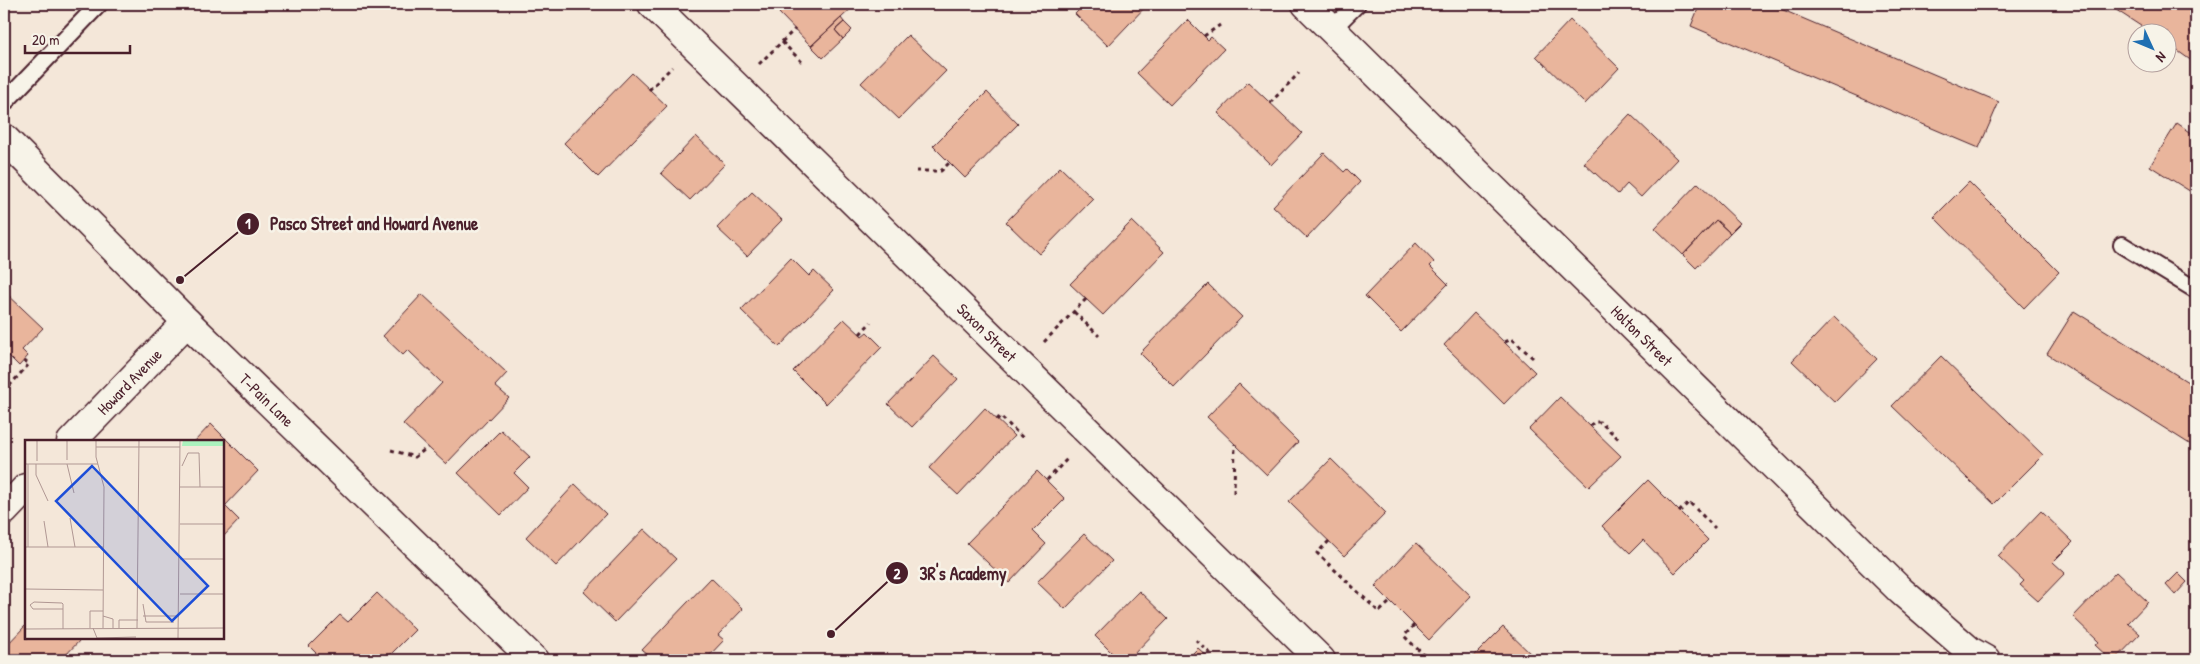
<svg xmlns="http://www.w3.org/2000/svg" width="2200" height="664" font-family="'Patrick Hand',sans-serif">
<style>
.building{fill:#e9b59c;stroke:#4a1f2b}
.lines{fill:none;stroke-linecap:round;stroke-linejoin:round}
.lane-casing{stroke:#4a1f2b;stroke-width:20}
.street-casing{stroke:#4a1f2b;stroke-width:31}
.secondary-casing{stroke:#4a1f2b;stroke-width:31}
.path{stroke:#4a1f2b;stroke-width:3;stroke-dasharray:4 4;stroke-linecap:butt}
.lane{stroke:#f7f3e8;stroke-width:16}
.street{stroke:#f7f3e8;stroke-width:28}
.secondary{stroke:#f7f3e8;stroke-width:28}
.labels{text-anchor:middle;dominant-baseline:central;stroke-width:5;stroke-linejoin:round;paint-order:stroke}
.street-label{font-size:16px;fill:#4a1f2b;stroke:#f7f3e8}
.inset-road{fill:none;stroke:#b09793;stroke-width:1}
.view{fill:#1d4ed8;fill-opacity:0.15;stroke:#1d4ed8;stroke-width:2.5}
.inset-edge{fill:none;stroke:#4a1f2b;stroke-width:2.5}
.leader{fill:none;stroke:#4a1f2b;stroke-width:2}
.callout-dot{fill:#4a1f2b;stroke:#f7f3e8;stroke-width:2}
.mark-label{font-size:15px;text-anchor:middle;font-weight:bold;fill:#fff}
.callout-label{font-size:18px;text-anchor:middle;font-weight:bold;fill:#4a1f2b;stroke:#f7f3e8;stroke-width:5;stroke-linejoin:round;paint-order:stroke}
</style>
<rect width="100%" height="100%" fill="#f4e7d9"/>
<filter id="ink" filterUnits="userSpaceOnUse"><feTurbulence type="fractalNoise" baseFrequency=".02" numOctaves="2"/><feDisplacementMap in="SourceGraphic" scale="10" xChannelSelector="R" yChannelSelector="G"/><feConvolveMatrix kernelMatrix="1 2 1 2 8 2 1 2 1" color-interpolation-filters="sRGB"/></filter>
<g filter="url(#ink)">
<path class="building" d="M788,4H856L811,46L779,13Z
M1085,4H1148L1108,46L1075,14Z
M1700,4H1769L1999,102L1979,148L1691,26Z
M2107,4H2196V64L2168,44V32H2150Z
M841,18L844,22L835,30L843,39L823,58L811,46Z
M1188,20L1208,40L1211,37L1224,49L1170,105L1137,73Z
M1570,20L1619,68L1585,104L1536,56Z
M844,22L852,30L843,39L835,30Z
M908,35L946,71L899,119L861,83Z
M632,73L667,106L598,177L564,143Z
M1248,82L1302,133L1271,165L1218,113Z
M987,92L1018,124L965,178L933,146Z
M1630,114L1677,159L1641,197L1627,184L1618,194L1584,163Z
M2177,123L2196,136V195L2150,166Z
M696,136L725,164L690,200L661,173Z
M1324,153L1344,172L1347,169L1360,182L1307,238L1273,206Z
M1060,167L1093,199L1039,254L1006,222Z
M1969,182L2059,272L2024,308L1934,217Z
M1698,183L1740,223L1730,233L1716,220L1683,255L1655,228Z
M752,192L782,220L747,256L717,228Z
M1716,220L1730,233L1696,268L1683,255Z
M1132,221L1164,252L1103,315L1070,284Z
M1416,243L1434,262L1430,266L1448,284L1401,332L1365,296Z
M791,258L809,276L814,271L834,290L779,347L741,310Z
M1208,284L1242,317L1174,387L1140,353Z
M4,291L43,328L22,350L28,356L19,366L7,354L4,357Z
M422,294L507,373L495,386L509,398L446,464L403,424L442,383L408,350L403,355L383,336Z
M2074,311L2196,387V448L2047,354Z
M1474,313L1535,372L1504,404L1444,345Z
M1834,317L1877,359L1835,402L1792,361Z
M844,319L862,336L867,332L882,347L826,404L793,371Z
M934,356L958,379L912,427L888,404Z
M1941,356L2043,455L1994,504L1892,406Z
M1239,384L1298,442L1267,475L1207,417Z
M1560,397L1621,456L1589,487L1529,429Z
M985,408L1014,436L958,495L929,468Z
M211,424L258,471L225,506L239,520L222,538V442H194Z
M501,430L530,457L514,473L528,487L501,515L458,473Z
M1331,459L1386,513L1344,556L1289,502Z
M1037,471L1065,499L1033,531L1046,544L1009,583L967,543Z
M1648,480L1708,540L1675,573L1643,540L1630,553L1602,526Z
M575,484L606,514L556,566L526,537Z
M2041,511L2073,542L2053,562L2065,573L2038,601L2020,585L2024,581L1998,556Z
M644,529L676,559L615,622L584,592Z
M1084,534L1112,561L1065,609L1037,582Z
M1416,543L1471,596L1429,640L1375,586Z
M2116,572L2148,602L2128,623L2140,634L2115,660H2111L2095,645L2099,642L2073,617Z
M2178,573L2187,582L2175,595L2166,585Z
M711,578L743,609L718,635L724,640L706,659L700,654L694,660H654L642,650Z
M1139,591L1168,619L1128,660H1119L1095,636Z
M377,593L415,630L385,660H315L319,656L309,646L340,615L348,622Z
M26,625V638H82L61,660H4V648Z
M1503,627L1537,660H1470Z
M1198,648L1209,658L1211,660H1186Z"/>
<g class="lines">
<g class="lane-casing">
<path id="lane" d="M1332,29L1357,4
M4,103L99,4
M2122,245L2196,290"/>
</g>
<g class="street-casing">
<g id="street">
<path id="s1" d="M652,4L1321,660"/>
<path id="s2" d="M4,138L187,322L534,660"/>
<path id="s3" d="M71,442L187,322"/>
<path d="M4,511L26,488"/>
</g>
</g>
<g class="secondary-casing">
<g id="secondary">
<path id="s4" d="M1306,4L1901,591L1970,651L1986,660"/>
</g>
</g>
<path class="path" d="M1204,36L1220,25
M782,42L803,63
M759,64L795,29
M649,90L672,67
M1270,103L1299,73
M916,171H941L949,163
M1074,312L1099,336
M860,334L871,322
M1044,342L1086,299
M1505,342L1512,339L1533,358
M4,392L29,364L23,360
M997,420L1000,416L1025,440
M1590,426L1594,422H1600L1620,440
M391,450L415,457L428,447
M1047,480L1069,457
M1234,493L1235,444
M1679,512L1689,502L1715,528
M1329,541L1317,553L1379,612L1390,602
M1414,625L1404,636L1429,660
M1196,640L1212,655L1209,658"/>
<use href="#lane" class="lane"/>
<use href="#street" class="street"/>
<use href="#secondary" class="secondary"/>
</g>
</g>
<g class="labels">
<g class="street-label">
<text stroke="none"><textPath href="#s1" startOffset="469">Saxon Street</textPath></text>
<text stroke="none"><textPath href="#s4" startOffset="472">Holton Street</textPath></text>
<text stroke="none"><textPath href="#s3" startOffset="84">Howard Avenue</textPath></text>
<text stroke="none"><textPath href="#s2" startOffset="371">T-Pain Lane</textPath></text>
</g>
</g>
<g transform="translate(25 440)">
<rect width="199" height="199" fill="#f4e7d9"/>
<path d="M158,0H199V6H157Z" fill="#abf1bd"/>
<path class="inset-road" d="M71,0V17L79,47L78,188M71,7H155M42,20V0M12,21V0M0,24H73M11,24V35L23,61M42,24L49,53M157,26L163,13H174L175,47M155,47H199M45,78L50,107M19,81L23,107M155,84H199M0,107H78M3,107V24M155,119H199M0,149L78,150M155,154H199M118,164L121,182H149M38,169H8L5,165L9,162L37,163L38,164V189M78,176L88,179V188M118,176H154M65,188V171H78M68,188L72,198L111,197M94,188V180H113M112,188L114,0M0,189L199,188M153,198L155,0"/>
<path class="view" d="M67,26L183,146L147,181L31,61Z"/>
<rect width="199" height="199" class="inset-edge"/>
</g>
<path class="leader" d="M180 280L248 224M831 634L897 573"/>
<g class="callout-dot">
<circle cx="180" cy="280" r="5"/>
<circle cx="831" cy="634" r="5"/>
<circle cx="248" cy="224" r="12"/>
<circle cx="897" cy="573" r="12"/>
</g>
<g class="mark-label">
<text x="248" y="229">1</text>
<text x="897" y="579">2</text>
</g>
<g class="callout-label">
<text x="374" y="230">Pasco Street and Howard Avenue</text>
<text x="963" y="580">3R's Academy</text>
</g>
<rect width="2200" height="664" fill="none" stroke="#f7f3e8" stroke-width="20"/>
<rect x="10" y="10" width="2180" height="644" fill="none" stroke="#4a1f2b" stroke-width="2" filter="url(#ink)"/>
<g transform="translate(2152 48) rotate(134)"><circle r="24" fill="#f7f3e8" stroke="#b29e9c"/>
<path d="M0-4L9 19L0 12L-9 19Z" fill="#1f6fb2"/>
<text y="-8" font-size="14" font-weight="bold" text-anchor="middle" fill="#4a1f2b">N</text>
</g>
<path d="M25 45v8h105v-8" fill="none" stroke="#4a1f2b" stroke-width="2.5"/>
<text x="32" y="45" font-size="15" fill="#4a1f2b" stroke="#f7f3e8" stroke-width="4" paint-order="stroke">20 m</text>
</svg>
